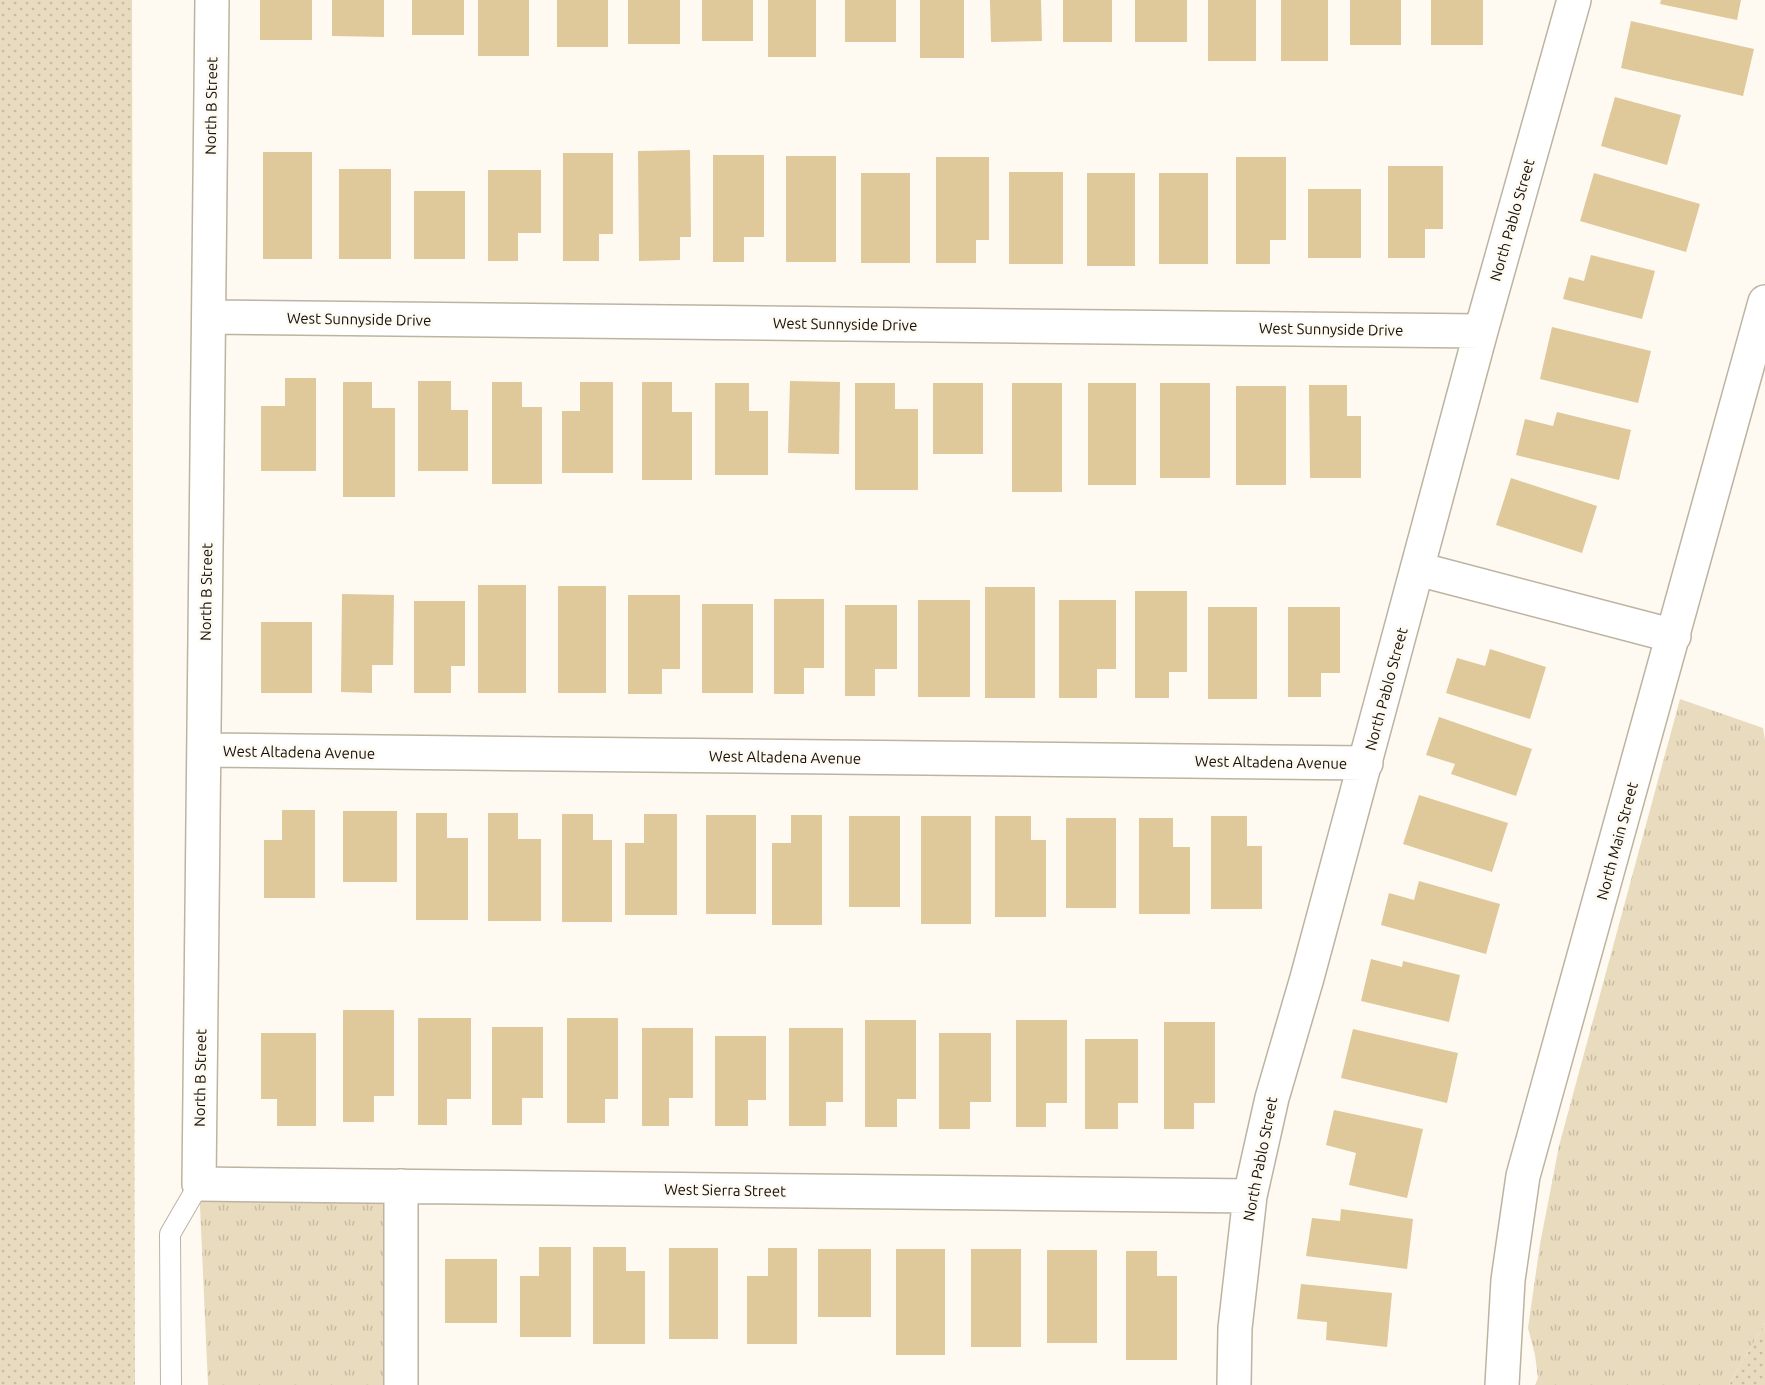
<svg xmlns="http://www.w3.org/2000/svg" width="1765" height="1385" font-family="Ubuntu,sans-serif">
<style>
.grass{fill:url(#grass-dots)}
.park{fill:url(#park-tufts)}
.building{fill:#dfc89a}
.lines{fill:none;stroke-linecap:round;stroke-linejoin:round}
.lane-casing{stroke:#bdb3a0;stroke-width:22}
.street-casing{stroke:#bdb3a0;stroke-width:36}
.lane{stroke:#fff;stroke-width:20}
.street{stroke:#fff;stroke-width:33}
.labels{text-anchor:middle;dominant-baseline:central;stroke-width:5;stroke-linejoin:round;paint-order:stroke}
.street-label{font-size:15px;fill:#14100a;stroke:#fefaf2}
</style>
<defs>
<pattern id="grass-dots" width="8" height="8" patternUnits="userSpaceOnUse" patternTransform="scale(1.5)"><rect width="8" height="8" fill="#e9dbbe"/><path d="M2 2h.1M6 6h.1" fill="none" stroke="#c7bba2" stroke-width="1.8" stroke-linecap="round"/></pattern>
<pattern id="park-tufts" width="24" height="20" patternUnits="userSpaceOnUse" patternTransform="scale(1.5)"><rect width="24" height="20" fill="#e9dbbe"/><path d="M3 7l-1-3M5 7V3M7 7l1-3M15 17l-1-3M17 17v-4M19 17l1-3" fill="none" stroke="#c7bba2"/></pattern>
</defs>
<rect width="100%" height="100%" fill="#fefaf2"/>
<path class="grass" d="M0,0H132L135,1385H0Z
M1765,1323V1385H1729Z"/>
<path class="park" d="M1680,699L1763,728L1765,740V1323L1729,1385H1535L1538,1378L1535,1355L1528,1328L1540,1244L1559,1146Z
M199,1184L401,1186V1385H208Z"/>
<path class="building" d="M260,0H312V40H260Z
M332,0H384V37L332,36Z
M412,0H464V35H412Z
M478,0H529V56H478Z
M557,0H608V47H557Z
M628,0H680V44H628Z
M702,0H753V41H702Z
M768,0H816V57H768Z
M845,0H896V42H845Z
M920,0H964V58H920Z
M990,0H1041L1042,41L991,42Z
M1063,0H1112V42H1063Z
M1135,0H1187V42H1135Z
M1208,0H1256V61H1208Z
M1281,0H1328V61H1281Z
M1350,0H1401V45H1350Z
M1431,0H1483V45H1431Z
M1661,0H1741L1737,20L1660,4Z
M1631,21L1754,49L1743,96L1621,68Z
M1615,97L1681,115L1667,165L1601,146Z
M690,150L691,237H680V260L639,261L638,151Z
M263,152H312V259H263Z
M563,153H613V234H599V261H563Z
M713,155H764V237H744V262H713Z
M786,156H836V262H786Z
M936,157H989V240H976V263H936Z
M1236,157H1286V240H1270V264H1236Z
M1388,166H1443V229H1425V258H1388Z
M339,169H391V259H339Z
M488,170H541V233H518V261H488Z
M1009,172H1063V264H1009Z
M861,173H910V263H861Z
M1087,173H1135V266H1087Z
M1159,173H1208V264H1159Z
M1594,173L1700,204L1686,252L1580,221Z
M1308,189H1361V258H1308Z
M414,191H465V259H414Z
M1591,255L1655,271L1642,319L1563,299L1569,277L1584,281Z
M1552,327L1651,351L1638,403L1540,379Z
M285,378H316V471H261V406H285Z
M418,381H451V410H468V471H418Z
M790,381L840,382L839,454L788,453Z
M343,382H372V408H395V497H343Z
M492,382H522V407H542V484H492Z
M580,382H613V473H562V411H580Z
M642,382H672V412H692V480H642Z
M715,383H749V411H768V475H715Z
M855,383H895V409H918V490H855Z
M933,383H983V454H933Z
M1012,383H1062V492H1012Z
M1088,383H1136V485H1088Z
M1160,383H1210V478H1160Z
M1309,385H1347V416H1361V478H1310Z
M1236,386H1286V485H1236Z
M1557,412L1631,430L1619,480L1516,455L1525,419L1553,426Z
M1511,478L1597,506L1582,553L1496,525Z
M478,585H526V693H478Z
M558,586H606V693H558Z
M985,587H1035V698H985Z
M1135,591H1187V672H1169V698H1135Z
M342,594L394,595L393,665H372V693L341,692Z
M628,595H680V669H662V694H628Z
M774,599H824V668H804V694H774Z
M918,600H970V697H918Z
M1059,600H1116V669H1097V698H1059Z
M414,601H465V666H451V693H414Z
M702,604H753V693H702Z
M845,605H897V669H875V696H845Z
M1208,607H1257V699H1208Z
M1288,607H1340V673H1321V697H1288Z
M261,622H312V693H261Z
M1490,649L1546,667L1530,719L1446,693L1457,658L1485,666Z
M1439,717L1532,749L1516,796L1451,774L1455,764L1426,755Z
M1419,795L1508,823L1492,872L1403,844Z
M282,810H315V898H264V840H282Z
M343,811H397V882H343Z
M416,813H447V838H468V920H416Z
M488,813H518V839H541V921H488Z
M562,814H593V840H612V922H562Z
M644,814H677V915H625V843H644Z
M706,815H756V914H706Z
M791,815H822V925H772V843H791Z
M849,816H900V907H849Z
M921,816H971V924H921Z
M995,816H1031V840H1046V917H995Z
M1211,816H1247V846H1262V909H1211Z
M1066,818H1116V908H1066Z
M1139,818H1173V847H1190V914H1139Z
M1419,881L1500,904L1486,954L1381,925L1389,893L1414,900Z
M1371,959L1402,967L1403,961L1460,975L1449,1022L1361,1001Z
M343,1010H394V1096H374V1122H343Z
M418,1018H471V1099H447V1125H418Z
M567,1018H618V1099H605V1123H567Z
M865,1020H916V1099H897V1127H865Z
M1016,1020H1067V1103H1046V1127H1016Z
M1164,1022H1215V1103H1194V1129H1164Z
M492,1027H543V1098H522V1125H492Z
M642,1028H693V1098H669V1126H642Z
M789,1028H843V1102H826V1126H789Z
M1353,1029L1458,1053L1447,1103L1341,1078Z
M261,1033H316V1126H277V1099H261Z
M939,1033H991V1102H970V1129H939Z
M715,1036H766V1100H748V1126H715Z
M1085,1039H1138V1103H1118V1129H1085Z
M1334,1110L1423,1129L1407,1198L1349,1185L1356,1153L1326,1145Z
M1341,1209L1413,1219L1407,1269L1306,1256L1312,1218L1340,1221Z
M539,1247H571V1337H520V1276H539Z
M593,1247H626V1271H645V1344H593Z
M669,1248H718V1339H669Z
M768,1248H797V1344H747V1276H768Z
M818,1249H871V1317H818Z
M896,1249H945V1355H896Z
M971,1249H1021V1347H971Z
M1047,1250H1097V1343H1047Z
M1126,1251H1157V1276H1177V1360H1126Z
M445,1259H497V1323H445Z
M1301,1284L1392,1293L1387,1347L1326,1340L1327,1322L1297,1319Z"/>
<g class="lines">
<g class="lane-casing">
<path id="lane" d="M171,1385L170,1234L199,1184"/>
</g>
<g class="street-casing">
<path id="street" d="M212,0L199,1184L1250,1196
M209,317L1481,331
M1418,569L1674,636
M204,750L1366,763
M401,1186V1385
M1234,1385L1235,1328L1250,1196L1272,1098L1307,978L1481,331L1574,0
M1502,1385L1508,1280L1523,1176L1765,302"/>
</g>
<use href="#lane" class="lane"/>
<use href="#street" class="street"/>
</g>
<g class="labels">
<g class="street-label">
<text transform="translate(211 106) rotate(-89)">North B Street</text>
<text transform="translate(1512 220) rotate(-74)">North Pablo Street</text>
<text transform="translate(359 319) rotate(1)">West Sunnyside Drive</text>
<text transform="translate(845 324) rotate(1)">West Sunnyside Drive</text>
<text transform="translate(1331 329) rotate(1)">West Sunnyside Drive</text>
<text transform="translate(206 592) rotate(-89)">North B Street</text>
<text transform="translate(1386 689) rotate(-75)">North Pablo Street</text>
<text transform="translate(299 752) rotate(1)">West Altadena Avenue</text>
<text transform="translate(785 757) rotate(1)">West Altadena Avenue</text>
<text transform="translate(1271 762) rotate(1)">West Altadena Avenue</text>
<text transform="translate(1617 841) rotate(-75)">North Main Street</text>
<text transform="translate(200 1078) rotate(-89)">North B Street</text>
<text transform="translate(1260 1159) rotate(-79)">North Pablo Street</text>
<text transform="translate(725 1190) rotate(1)">West Sierra Street</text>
</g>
</g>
</svg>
